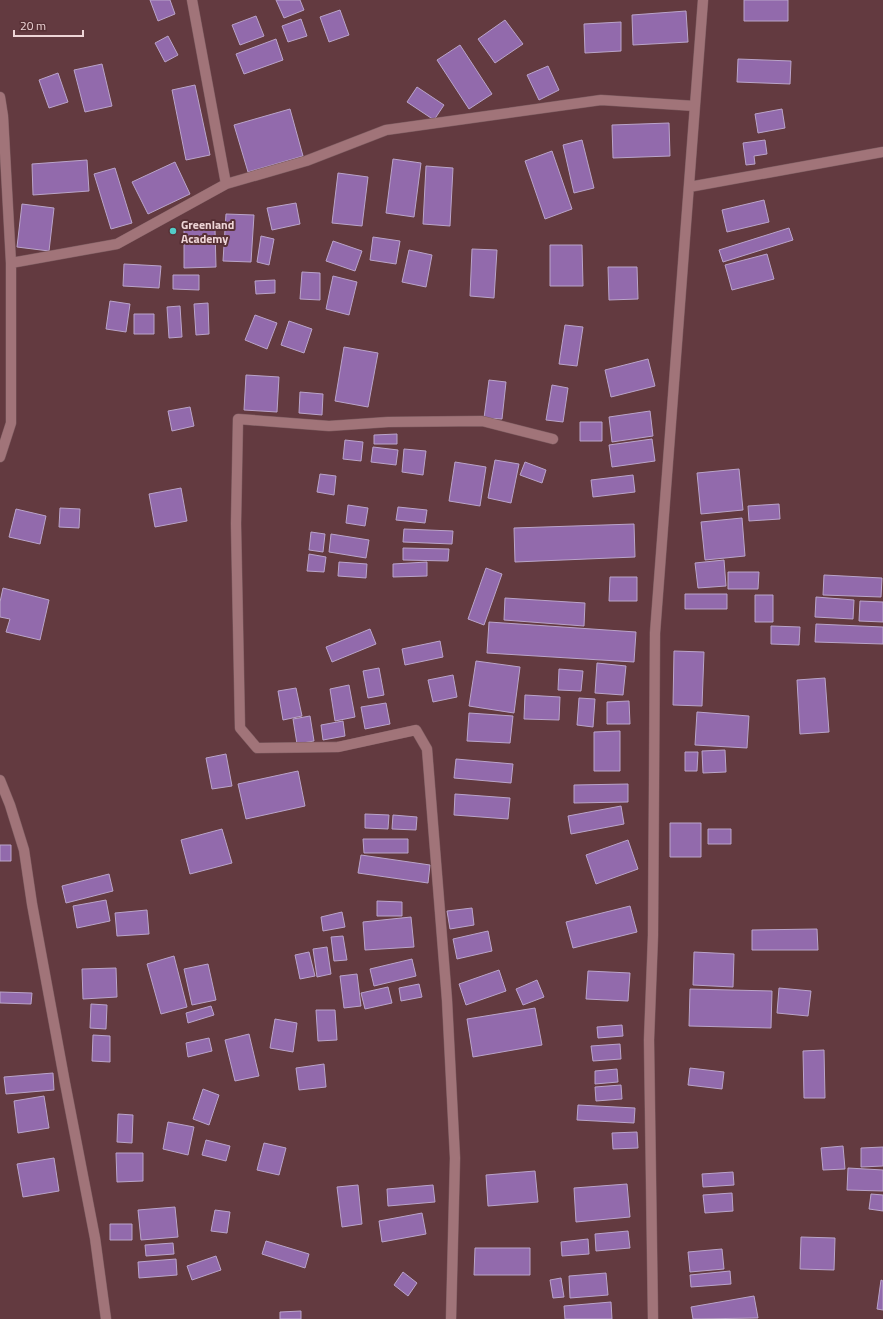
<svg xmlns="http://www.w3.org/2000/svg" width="883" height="1319" font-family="'Titillium Web',sans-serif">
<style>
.building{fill:#926aac;stroke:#baa4c9}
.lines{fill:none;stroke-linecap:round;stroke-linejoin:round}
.street-casing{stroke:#7c5b5f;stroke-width:11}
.street{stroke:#a17479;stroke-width:10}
.poi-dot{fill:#53cdc9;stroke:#573035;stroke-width:1.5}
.labels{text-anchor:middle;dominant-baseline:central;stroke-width:4;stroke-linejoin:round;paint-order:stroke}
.poi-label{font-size:12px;font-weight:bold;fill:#eed5d7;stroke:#573035;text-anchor:start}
</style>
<rect width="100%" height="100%" fill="#633a40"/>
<path class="building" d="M150,0H170L175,14L158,21Z
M276,0H300L304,10L284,18Z
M744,0H788V21H744Z
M340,10L349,35L329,42L320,17Z
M686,11L688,42L633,45L632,15Z
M256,16L264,36L240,45L232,25Z
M301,19L307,36L288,42L282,26Z
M505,20L523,44L495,63L478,39Z
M621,22V51L585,53L584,24Z
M168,36L178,55L165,62L155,43Z
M276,39L283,60L244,74L236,54Z
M460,45L492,94L469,109L437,60Z
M738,59L791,61L790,84L737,82Z
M102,64L112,106L85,112L74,70Z
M548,66L559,90L539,100L527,75Z
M58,73L68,102L49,108L39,80Z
M195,85L210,155L186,160L172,90Z
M417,87L444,105L434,120L407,102Z
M290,109L303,156L248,172L234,125Z
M782,109L785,128L758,133L755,114Z
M669,123L670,156L613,158L612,125Z
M582,140L594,188L574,193L563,145Z
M765,140L767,154L754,156L755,164L746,165L743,143Z
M552,151L572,209L545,219L525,161Z
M393,159L421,163L414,217L386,213Z
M87,160L89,191L33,195L32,164Z
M175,162L190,194L148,214L132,182Z
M426,166L453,168L450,226L423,224Z
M115,168L132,223L111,229L94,174Z
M338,173L368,177L362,226L332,223Z
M764,200L769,222L727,232L722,210Z
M296,203L300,224L272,230L267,208Z
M22,204L54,208L49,251L17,247Z
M226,214L254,215L251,262L223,261Z
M789,228L793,240L723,262L719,250Z
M184,229H215L216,267L184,268Z
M261,236L274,239L269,265L257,262Z
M373,237L400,241L396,264L370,260Z
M333,241L362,251L355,271L326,261Z
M550,245H582L583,286H550Z
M472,249L497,250L494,298L470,296Z
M409,250L432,255L426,287L402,282Z
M767,254L774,279L732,290L725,265Z
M124,264L161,266L159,288L123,286Z
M608,267H637L638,299L609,300Z
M302,272L320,273V300L300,299Z
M173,275H199V290L173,289Z
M333,276L357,282L349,315L326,309Z
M275,280V293L256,294L255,281Z
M110,301L130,304L126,332L106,329Z
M208,303L209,334L196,335L194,304Z
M180,306L182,337L169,338L167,307Z
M134,314H154V334H134Z
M255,315L277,323L267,349L245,340Z
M289,321L312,329L304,353L281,345Z
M565,325L583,327L577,366L559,364Z
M344,347L378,353L368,407L335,401Z
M648,359L655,386L611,397L605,370Z
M246,375L279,377L277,412L244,410Z
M489,380L506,382L502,419L484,418Z
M552,385L568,388L563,422L546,420Z
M300,392L323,394L322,415L299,413Z
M190,407L194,426L172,431L168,411Z
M650,411L653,436L612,442L609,417Z
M580,422H602V441H580Z
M397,434V444H374V435Z
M652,439L655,461L612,467L609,445Z
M345,440L363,442L361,461L343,459Z
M373,447L398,450L396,465L371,462Z
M404,449L426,451L423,475L402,472Z
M495,460L519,464L511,503L488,498Z
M455,462L486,467L480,506L449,501Z
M525,462L546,470L542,483L520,475Z
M739,469L743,510L701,514L697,473Z
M320,474L336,476L334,495L317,492Z
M633,475L635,492L593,497L591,480Z
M181,488L187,521L155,527L149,494Z
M779,504L780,519L749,521L748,506Z
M348,505L368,508L365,526L346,523Z
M398,507L427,510L425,523L396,520Z
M60,508L80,509L79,528L59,527Z
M16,509L46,516L40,544L9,537Z
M742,518L745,556L705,560L701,522Z
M634,524L635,557L515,562L514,528Z
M404,529L453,531L452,544L403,542Z
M311,532L325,534L323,552L309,550Z
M331,534L369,540L366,558L329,552Z
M403,548L449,549L448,561L403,560Z
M309,554L326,557L324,572L307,571Z
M724,560L726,586L698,588L695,563Z
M339,562L367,564L366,578L338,576Z
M427,562V576L393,577V564Z
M486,568L502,574L484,625L468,619Z
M728,572H759L758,589H728Z
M824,575L882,578L881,597L823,595Z
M610,577H637V601H609Z
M3,588L49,600L40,640L6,632L10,619L0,617V602Z
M685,594H727V609H685Z
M755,595H773V622H755Z
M816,597L854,600L853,619L815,617Z
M505,598L585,603L584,626L504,620Z
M860,601L883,602V622L859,621Z
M489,622L636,632L634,662L487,653Z
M816,624L883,627V644L815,642Z
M771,626L800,627L799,645L771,644Z
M370,629L376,644L332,662L326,647Z
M440,641L443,657L405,665L402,649Z
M674,651L704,652L702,706L673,705Z
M476,661L520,667L514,713L469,706Z
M597,663L626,666L623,695L595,693Z
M379,668L384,695L368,698L363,671Z
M559,669L583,671L581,691L558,690Z
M453,675L457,697L433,702L428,680Z
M825,678L829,732L800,734L797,680Z
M349,685L355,717L335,721L330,689Z
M296,688L302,716L283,720L278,691Z
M525,695L560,697L559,720L524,719Z
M579,698L595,699L593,727L577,725Z
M629,701L630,724H607V702Z
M386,703L390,724L365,729L361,707Z
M697,712L749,716L747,748L695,745Z
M469,713L513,716L510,743L467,741Z
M310,716L314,741L297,744L293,719Z
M343,721L345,736L323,740L321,725Z
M620,731V771H594V732Z
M725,750L726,772L703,773L702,751Z
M685,752H698L697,771H685Z
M226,754L232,786L212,789L206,758Z
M456,759L513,764L511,783L454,778Z
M298,771L305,806L246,819L238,784Z
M628,784V802L574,803V785Z
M455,794L510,798L508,819L454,815Z
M621,806L624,824L571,834L568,816Z
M365,814L389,815L388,829L365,828Z
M393,815L417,817L416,830L392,829Z
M670,823H701V857H670Z
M222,829L232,863L190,874L181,840Z
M708,829H731V844H708Z
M363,839H408V853H364Z
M628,840L638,869L596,884L586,855Z
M0,845H11V861H0Z
M361,855L430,865L428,883L358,873Z
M109,874L113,891L66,903L62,886Z
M106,900L110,921L77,928L73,906Z
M377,901L402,902V916H377Z
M630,906L637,932L573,948L566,922Z
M472,908L474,925L450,929L447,911Z
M147,910L149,934L117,936L115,913Z
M342,912L345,927L323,931L321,917Z
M411,917L414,947L365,950L363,922Z
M817,929L818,950H752V930Z
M488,931L492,951L457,959L453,939Z
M343,936L347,960L334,961L331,937Z
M327,947L331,974L317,977L313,949Z
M309,952L315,976L300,979L295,955Z
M694,952L734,954L733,987L693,985Z
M174,956L187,1007L161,1014L147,964Z
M412,959L416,976L374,986L370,969Z
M208,964L216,1000L192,1005L184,969Z
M116,968L117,997L83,999L82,969Z
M499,970L506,991L466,1005L459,984Z
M588,971L630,973L628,1001L586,999Z
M357,974L361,1006L344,1008L340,976Z
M537,980L544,997L523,1005L516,989Z
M419,984L422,997L401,1001L399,988Z
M388,987L392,1003L365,1009L361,993Z
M779,988L811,991L808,1016L777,1013Z
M690,989L772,991L771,1028L689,1026Z
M0,992L32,993L31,1004L0,1003Z
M91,1004L107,1005L106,1029L90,1028Z
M211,1006L214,1015L188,1023L186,1013Z
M535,1008L542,1045L473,1057L467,1019Z
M316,1010H335L337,1040L318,1041Z
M275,1019L297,1023L293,1052L270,1048Z
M622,1025L623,1036L598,1038L597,1027Z
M249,1034L259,1076L235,1081L225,1040Z
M93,1035L110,1036V1062L92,1061Z
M209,1038L212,1051L188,1057L186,1043Z
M620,1044L621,1059L593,1061L591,1046Z
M824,1050L825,1098H804L803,1051Z
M324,1064L326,1087L299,1090L296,1068Z
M690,1068L724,1072L722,1089L688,1085Z
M617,1069L618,1082L595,1084V1071Z
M53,1073L54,1090L6,1094L4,1077Z
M621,1085L622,1099L596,1101L595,1087Z
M203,1089L219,1095L209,1125L193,1119Z
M44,1096L49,1128L18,1133L14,1101Z
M578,1105L635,1108L634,1123L577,1120Z
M118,1114L133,1115L132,1143L117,1142Z
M168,1122L194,1127L188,1155L163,1149Z
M637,1132L638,1148L613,1149L612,1133Z
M206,1140L230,1146L226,1161L202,1155Z
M264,1143L286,1148L279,1175L257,1170Z
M843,1146L845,1169L823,1170L821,1148Z
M883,1147V1166L861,1167V1148Z
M116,1153H143V1181L117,1182Z
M54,1158L59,1191L23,1197L17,1164Z
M848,1168L883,1170V1191L847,1190Z
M535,1171L538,1202L488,1206L486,1175Z
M733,1172L734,1185L703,1187L702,1174Z
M627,1184L630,1217L576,1222L574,1188Z
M358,1185L362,1224L342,1227L337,1187Z
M433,1185L435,1202L388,1206L387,1189Z
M732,1193L733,1211L705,1213L703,1195Z
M871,1194L883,1195V1211L869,1209Z
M175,1207L178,1237L141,1240L138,1210Z
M215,1210L230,1212L227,1233L211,1231Z
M422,1213L426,1234L382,1242L379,1221Z
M110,1224H132V1240H110Z
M628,1231L630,1248L596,1251L595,1234Z
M801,1237L835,1238L834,1270L800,1269Z
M588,1239L589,1254L562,1256L561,1242Z
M266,1241L309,1254L305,1268L262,1254Z
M173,1243L174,1254L146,1256L145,1245Z
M475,1248H530V1275H474Z
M722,1249L724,1269L690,1272L688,1252Z
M216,1256L221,1270L192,1280L187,1266Z
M176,1259L177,1275L139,1278L138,1262Z
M730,1271L731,1284L691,1287L690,1275Z
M403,1272L417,1283L408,1296L394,1285Z
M606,1273L608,1295L570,1298L569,1276Z
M561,1278L564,1297L553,1298L550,1280Z
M881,1280L883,1281V1310L877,1309Z
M754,1296L758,1318L693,1319L691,1307Z
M611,1302L612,1319H565L564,1306Z
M301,1311V1319H280V1312Z"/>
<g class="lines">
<g class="street-casing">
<path id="street" d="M192,0L226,184
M0,97L3,116L11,263V423L0,457
M689,187L883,152
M11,263L117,244L226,184L306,161L386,130L601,100L695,106
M0,780L10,805L24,850L32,904L65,1083L95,1238L106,1319
M451,1319L455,1158L447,1000L427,749L416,730L338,747L257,748L240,728L236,524L238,419L329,426L388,422L482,421L553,439
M653,1319L649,1040L653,935L655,633L703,0"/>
</g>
<use href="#street" class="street"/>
</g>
<circle class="poi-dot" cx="173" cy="231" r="4"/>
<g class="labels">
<g class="poi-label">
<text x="181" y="224">Greenland<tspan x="181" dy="14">Academy</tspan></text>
</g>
</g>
<path d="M14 30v6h69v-6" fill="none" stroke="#eed5d7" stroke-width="2"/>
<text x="20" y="30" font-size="12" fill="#eed5d7" stroke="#573035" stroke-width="3" paint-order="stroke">20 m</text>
</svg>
